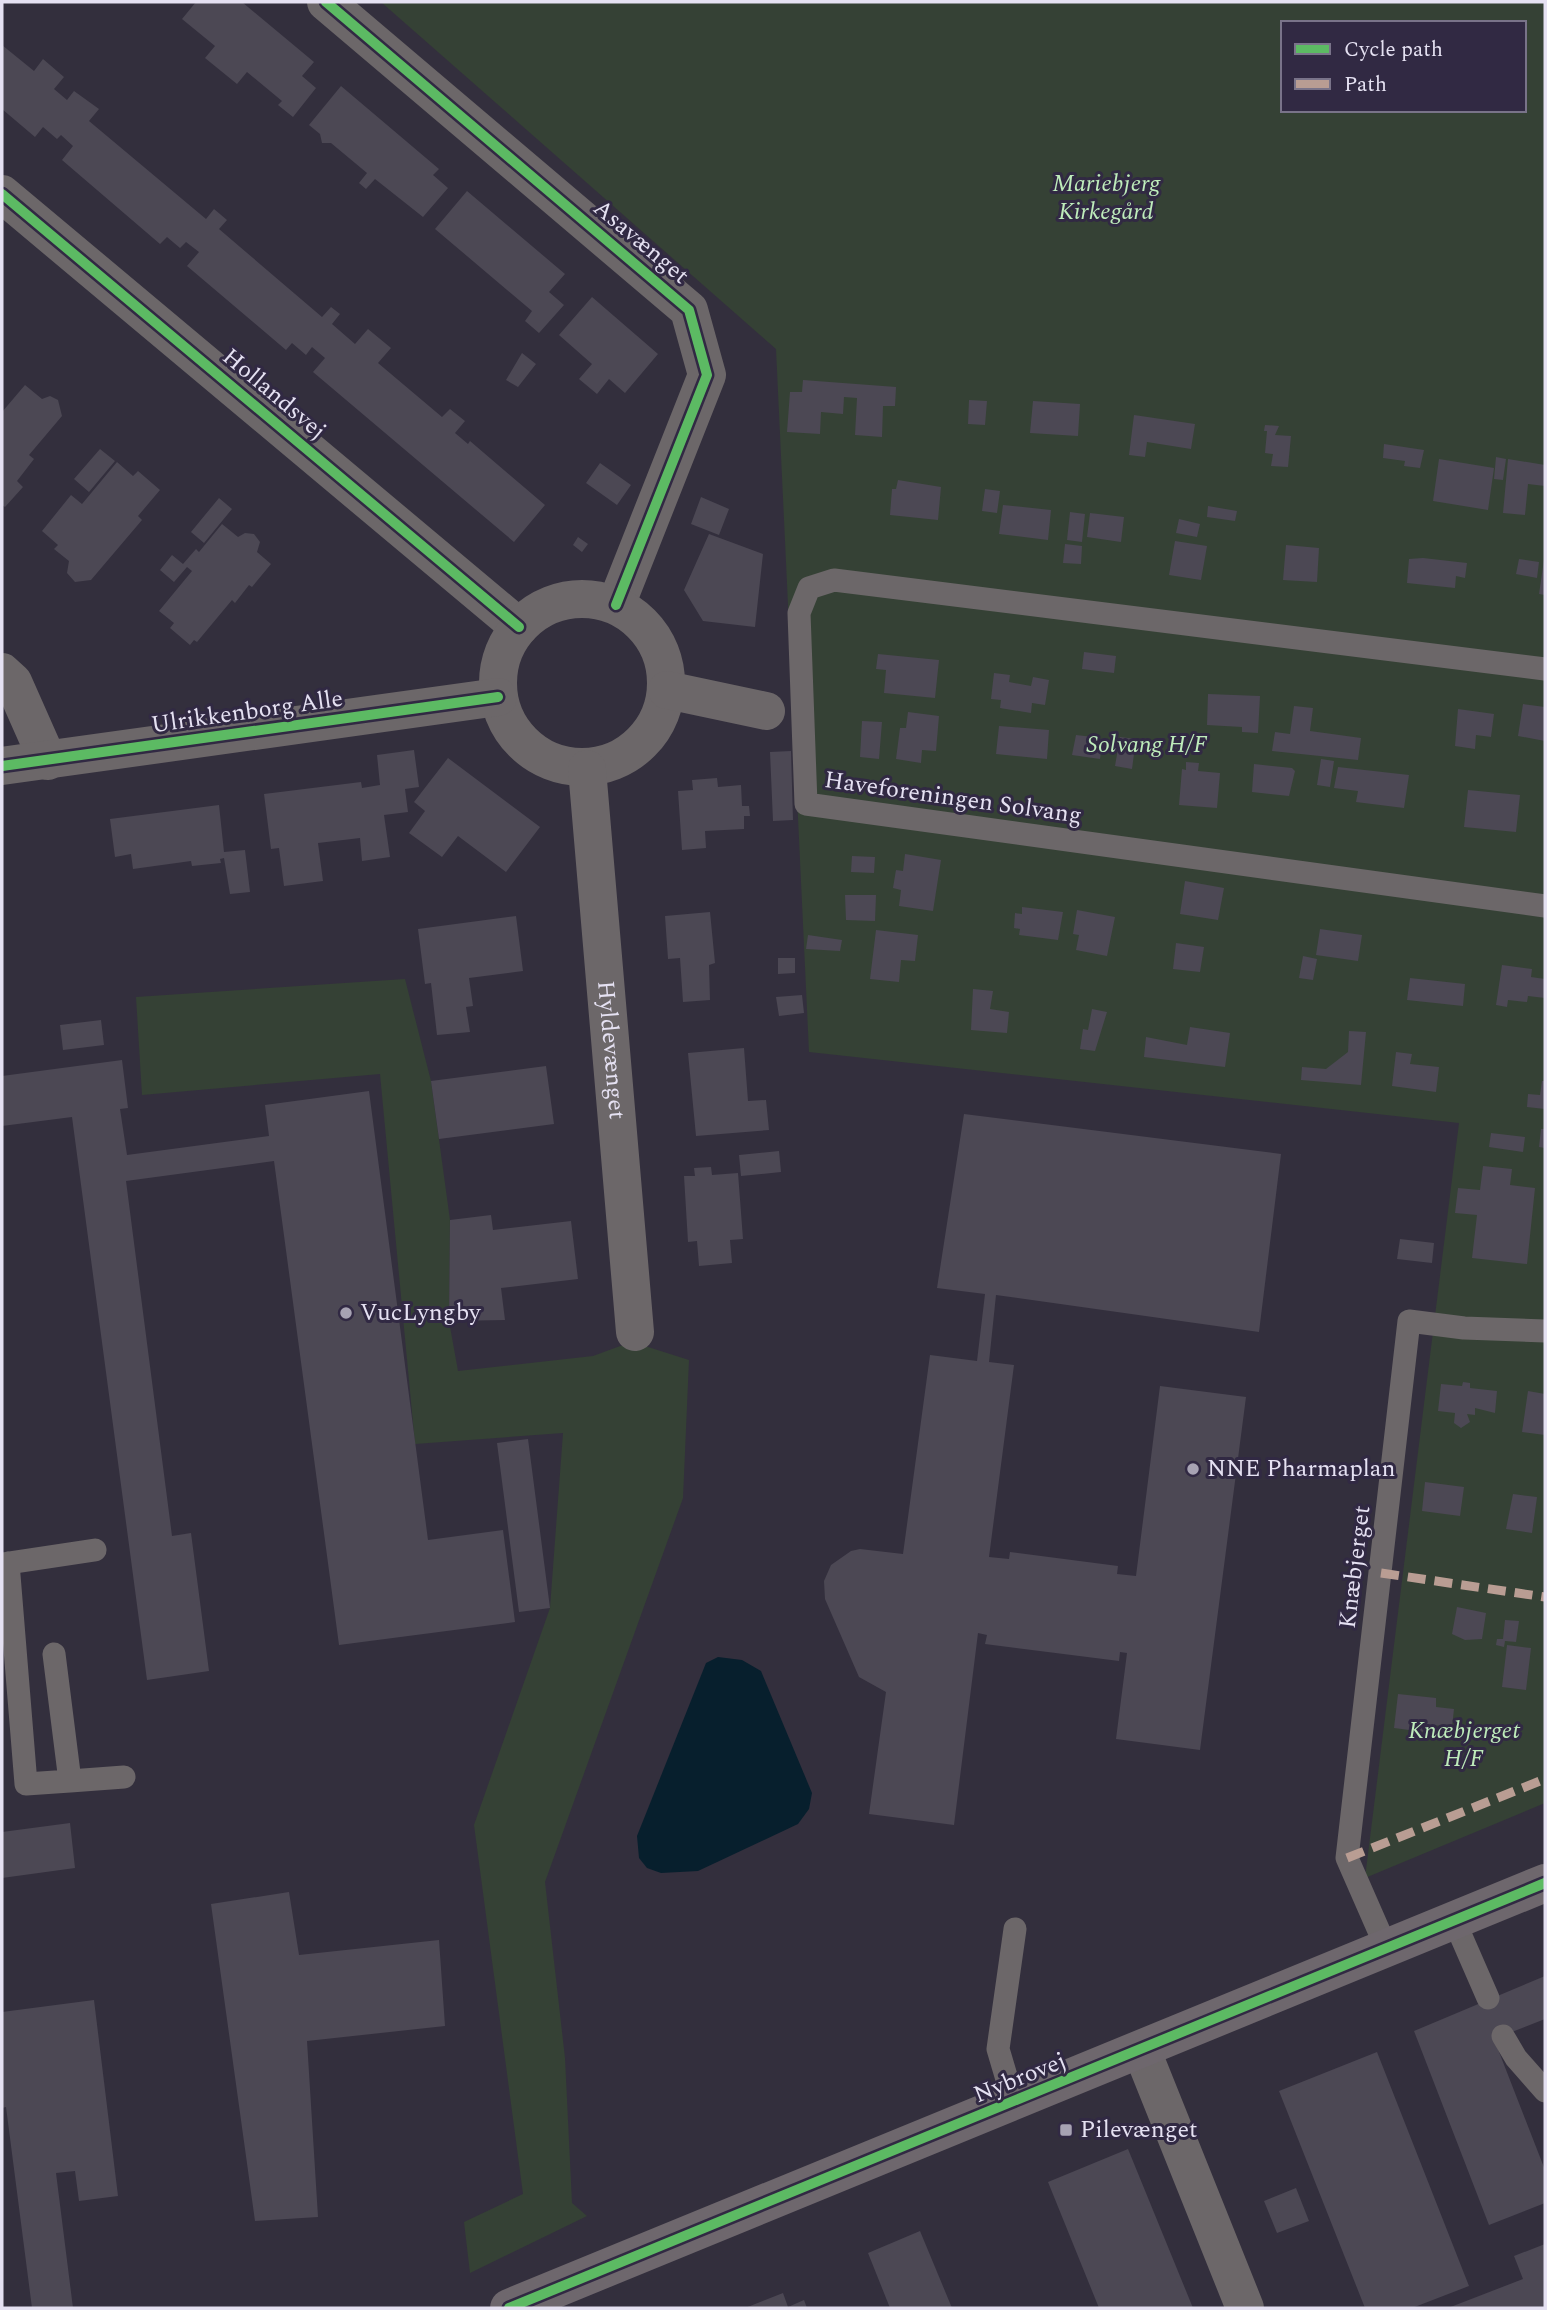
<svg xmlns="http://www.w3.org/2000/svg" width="1547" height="2310" font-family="Spectral,serif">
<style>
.green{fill:#354135;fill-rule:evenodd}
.water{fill:#071f2d}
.building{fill:#4c4854}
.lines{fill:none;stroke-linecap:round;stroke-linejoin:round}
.lane{stroke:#6c6769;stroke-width:23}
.street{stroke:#6c6769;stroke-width:38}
.primary{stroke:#6e676d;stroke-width:38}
.quiet{stroke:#b99d93;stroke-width:9;stroke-dasharray:18 9;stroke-linecap:butt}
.cycleway-casing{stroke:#312943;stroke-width:15}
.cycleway{stroke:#5cba63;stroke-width:10}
.poi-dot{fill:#a7a3b3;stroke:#312943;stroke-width:2.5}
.labels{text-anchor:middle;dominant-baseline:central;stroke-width:6;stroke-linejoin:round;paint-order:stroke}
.park-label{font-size:24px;font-style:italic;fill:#beecbb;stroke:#312943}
.street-label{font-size:24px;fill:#e5e1f2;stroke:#312943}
.poi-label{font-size:24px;fill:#e5e1f2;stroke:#312943;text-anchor:start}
</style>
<rect width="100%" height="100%" fill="#332f3d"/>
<path class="green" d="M381,2H1545V1803L1365,1878L1459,1123L809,1052L776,349ZM1283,23H1524V110H1283Z
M405,979L431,1081L450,1220L449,1321L458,1371L593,1356L623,1345L648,1347L689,1360L683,1498L545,1882L565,2058L572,2203L587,2216L470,2273L464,2222L523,2194L474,1825L550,1608L563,1433L415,1444L380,1074L142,1095L136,997Z"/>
<path class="water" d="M718,1657L742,1660L761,1671L812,1793L809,1809L798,1824L698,1871L661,1873L647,1868L639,1858L637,1836L706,1663Z"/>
<path class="building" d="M196,2H242L314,62L302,76L316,88L293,117L278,105L282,101L247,72L237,84L205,58L215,46L182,19Z
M2,45L34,71L43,59L64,77L54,89L67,100L74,91L99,109L89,121L206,219L214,209L227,220L219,229L322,317L331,307L340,314L332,324L355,344L368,329L391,348L378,363L442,417L450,409L465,421L455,433L468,444L470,441L545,505L514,542L313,372L325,358L312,347L306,355L292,343L286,350L187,266L199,252L186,242L180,248L167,237L160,244L62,160L73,146L61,135L57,139L43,127L35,137L2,109Z
M341,86L439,169L433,175L448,188L423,217L375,179L366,189L359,183L367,173L331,143H322L320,134L309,125Z
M467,191L565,274L549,292L564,305L539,333L525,321L532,311L435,229Z
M592,297L658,354L625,393L609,379L597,394L579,379L592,364L559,335Z
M522,353L536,364L518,387L506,380Z
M803,380L896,387L895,406H883L882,437L855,435L857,398L844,397L843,414L821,412L820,434L787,432L790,392H802Z
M25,385L42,399L50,396L58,400L62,416L29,455L34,459L17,481L23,487L5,507L2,505V412Z
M969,400L987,401L985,425L968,424Z
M1033,401L1080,404L1078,436L1030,433Z
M1134,415L1195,424L1191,449L1147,442L1145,457L1129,455Z
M1265,425L1279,426L1275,435L1291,436L1288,467L1271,466L1273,454L1265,453L1267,431H1264Z
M1384,444L1424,450L1420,468L1404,466L1405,461L1383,458Z
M100,449L115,461L89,492L74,479Z
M1496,457L1506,459L1503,480L1494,479Z
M1439,459L1494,468L1488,510L1433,501Z
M1508,459L1545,465V486L1528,484L1525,515L1503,513Z
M117,462L133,476L138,471L160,490L138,516L142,520L91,580L75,582L67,573L69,561L54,549L58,545L42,531L71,495L82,504Z
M600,463L631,485L617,505L586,483Z
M898,480L941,487L938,520L890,515L892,489H896Z
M985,489L1000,491L997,513L982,511Z
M701,497L729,509L719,535L691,524Z
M219,498L232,509L204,543L191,532Z
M1003,505L1051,510L1048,540L999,534Z
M1208,506L1237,511L1235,521L1207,517Z
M1070,512L1085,514L1082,542L1067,540Z
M1090,513L1124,517L1121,542L1087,537Z
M1179,519L1200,524L1197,537L1176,533Z
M222,524L238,537L245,533L254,534L260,542L257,552L271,564L252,587L249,585L235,603L232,600L197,642L194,640L190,645L170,628L174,623L159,611L192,571L187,567L174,582L160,570L172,555L183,564L196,549L199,552Z
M709,534L763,554L755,627L703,621L684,590Z
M578,537L588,544L582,552L573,545Z
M1175,541L1207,546L1201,580L1169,575Z
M1065,544L1082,546L1081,564L1063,563Z
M1286,545L1319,548L1317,582L1283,580Z
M1423,558L1467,563L1465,578L1456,576L1455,588L1407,583L1409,559Z
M1519,559L1539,562L1537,578L1516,574Z
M1544,560H1545V595L1539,594Z
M1084,652L1116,656L1114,673L1082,669Z
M878,654L939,660L935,698L884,693L886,670L876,669Z
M994,673L1010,675L1009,682L1031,686L1033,677L1049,680L1045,705L1032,703L1031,713L1000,708L1001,700L991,699Z
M1208,694L1260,696L1258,733L1242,732V727L1207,725Z
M1523,704L1545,707V741L1518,736Z
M1294,706L1313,708L1310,731L1361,738L1358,760L1272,751L1275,732L1290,734Z
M1458,709L1494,714L1491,737L1476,735L1475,749L1455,746Z
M908,712L939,716L936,751L922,750L921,763L896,759L900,728H906Z
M862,721L882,722L879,759L860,757Z
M999,726L1049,730L1047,759L996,754Z
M1076,735L1093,737L1092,742L1102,744L1100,759L1072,755Z
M1120,737L1136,739L1132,769L1115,766Z
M414,750L419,787L405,789L408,812L384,815L390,857L362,861L360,838L318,843L323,881L284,886L279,848L271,849L264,794L361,782L362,788L380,785L377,755Z
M791,751L793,820L773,821L770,752Z
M448,758L540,827L506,872L458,836L442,857L409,833L425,811L414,802Z
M1321,759L1334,761L1330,787L1317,785Z
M1186,762L1199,763L1198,771L1220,773L1217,808L1179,805L1182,769L1186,770Z
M1254,764L1292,768L1295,771L1289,796L1252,792Z
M1338,767L1409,775L1404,808L1356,802L1358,791L1334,788Z
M717,778L718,787L741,785L742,806H749L750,816H744V829L705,831L706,848L682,850L678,791L693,790L692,780Z
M1468,790L1520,795L1516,832L1464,827Z
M219,805L224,852L245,850L250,892L230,894L224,858L220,859L221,863L192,866L191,861L133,869L131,854L115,857L110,819Z
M905,854L941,860L933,911L899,906L901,890L893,888L896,870L903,871Z
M852,856L875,857L874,873L851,872Z
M1185,881L1224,888L1218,920L1180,914Z
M845,895H876L875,921L846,920Z
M1022,907L1063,912L1058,940L1019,935L1020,929L1014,928L1015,913L1022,914Z
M1077,910L1115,917L1107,956L1076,950L1079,935L1073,934Z
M710,912L715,963L709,965L710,1000L683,1002L680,958L668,959L665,916Z
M516,916L523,971L469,978L473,1006L466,1007L470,1032L437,1035L431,983L425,984L418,929Z
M1320,929L1362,935L1358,961L1316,955Z
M876,930L918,935L915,961L901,960L899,982L870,979Z
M808,935L842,940L840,951L806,949Z
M1176,943L1204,947L1200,972L1173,969Z
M1303,956L1317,959L1313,980L1299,978Z
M778,958H795V973L778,974Z
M1502,965L1532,969L1531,977L1545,979V998L1528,996L1527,1002L1508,1000L1507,1007L1496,1005Z
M1410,978L1465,984L1463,1006L1407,1000Z
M973,989L993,991L990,1009L1009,1012L1007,1033L971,1030Z
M802,995L804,1013L779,1016L776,997Z
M1092,1009L1107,1012L1095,1051L1080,1049L1083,1029L1088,1030Z
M101,1020L104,1045L63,1050L60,1025Z
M1190,1027L1230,1033L1225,1067L1144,1057L1146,1037L1187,1045Z
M1349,1031L1366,1032L1361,1085L1301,1080L1302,1067L1326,1069L1348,1052Z
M744,1048L748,1101L766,1100L769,1130L696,1136L688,1053Z
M1396,1052L1412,1054L1410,1064L1439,1067L1436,1092L1392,1086Z
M122,1060L128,1108L120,1109L127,1155L269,1136L265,1105L369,1091L428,1540L503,1530L515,1622L339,1645L274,1161L126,1181L172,1536L191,1533L209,1671L147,1680L72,1117L2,1126V1076Z
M546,1066L554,1124L439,1139L431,1081Z
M1542,1081H1545V1109L1527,1107L1528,1094L1540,1095Z
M964,1114L1281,1154L1259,1332L996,1295L989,1362L1014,1365L989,1557L1009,1559L1010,1552L1118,1566L1117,1574L1136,1576L1160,1386L1246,1397L1200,1750L1116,1739L1127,1653L1120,1652L1119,1661L985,1644L987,1635L978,1633L954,1825L869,1814L886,1692L859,1677L825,1599L824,1581L831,1565L851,1551L860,1549L903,1554L930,1355L977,1361L985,1294L937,1288Z
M1541,1129H1545V1148L1539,1147Z
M1491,1133L1525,1137L1523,1152L1489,1147Z
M779,1151L781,1172L741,1176L739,1155Z
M1483,1166L1512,1169L1510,1185L1535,1188L1527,1264L1472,1258L1477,1215L1455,1213L1458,1188L1480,1190Z
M711,1167L712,1175L738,1173L743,1239L730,1240L732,1263L699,1266L697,1241L688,1242L684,1176H695L694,1168Z
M491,1215L493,1230L571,1221L578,1279L501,1288L505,1320L449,1321L450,1220Z
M1400,1239L1434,1243L1432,1263L1397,1259Z
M1463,1382L1470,1383V1388L1497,1391L1495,1413L1475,1408V1415L1467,1414L1470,1422L1461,1428L1454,1423L1455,1413L1438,1411L1441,1384L1462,1386Z
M1528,1391L1545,1394V1435L1522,1432Z
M528,1439L550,1608L519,1612L497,1443Z
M1425,1482L1464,1487L1460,1516L1422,1511Z
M1513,1494L1537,1497L1532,1533L1506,1529Z
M1457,1607L1486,1613L1482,1639L1465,1640L1452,1634Z
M1505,1620L1519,1621L1516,1642L1505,1641L1504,1647L1496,1645L1497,1639H1503Z
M1507,1645L1531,1648L1526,1690L1502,1687Z
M1398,1694L1436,1698V1707L1454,1709L1452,1727L1433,1725L1432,1733L1394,1728Z
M70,1823L75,1868L2,1878V1832Z
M289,1892L299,1955L439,1940L445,2026L307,2041L318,2217L255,2221L211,1904Z
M1545,1976V2019L1494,2039L1545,2170V2203L1489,2225L1414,2031Z
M94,2000L118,2196L79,2201L75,2171L56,2173L73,2308H32L6,2107L2,2108V2012Z
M1377,2052L1469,2286L1412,2308H1365L1279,2091Z
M1128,2149L1193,2308H1099L1048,2182Z
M1296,2188L1309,2221L1277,2233L1264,2201Z
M920,2231L952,2308H890L868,2253Z
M1545,2244V2308H1448L1523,2279L1514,2256Z
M783,2293L788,2307L804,2300L807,2308H745Z"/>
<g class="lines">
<path class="lane" d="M1545,669L834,580L809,588L799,613L806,804L1545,906
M8,1563L26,1784L70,1781
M2,1564L95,1550
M54,1654L70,1781L124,1777
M1454,1920L1488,1998
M1386,1947L1347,1858L1409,1321L1464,1328L1545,1331
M1503,2036L1516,2058L1545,2091
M1014,2103L998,2049L1015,1929"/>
<g class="street">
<path d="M326,2L689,310L707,375L616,605"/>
<path d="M2,194L519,627"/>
<circle cx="582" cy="683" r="84"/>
<path d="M2,672L13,682L48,761"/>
<path d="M667,690L766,711"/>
<path d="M2,766L498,697"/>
<path id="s1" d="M587,769L635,1332"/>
<path d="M1142,2051L1245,2308"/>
</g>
<path class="primary" d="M509,2308L1545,1883"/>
<path class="quiet" d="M1381,1573L1545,1597
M1347,1858L1545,1779"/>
<g class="cycleway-casing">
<path id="cycleway" d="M326,2L689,310L707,375L616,605
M2,194L519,627
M2,766L498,697
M509,2308L1545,1883"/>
</g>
<use href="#cycleway" class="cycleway"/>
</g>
<g class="poi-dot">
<circle cx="346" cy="1313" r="7"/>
<circle cx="1193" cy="1469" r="7"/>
<rect x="1059" y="2123" width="14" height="14" rx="3.5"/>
</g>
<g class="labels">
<g class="park-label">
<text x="1106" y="184">Mariebjerg<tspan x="1106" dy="28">Kirkegård</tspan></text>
<text x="1147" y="745">Solvang H/F</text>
<text x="1464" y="1731">Knæbjerget<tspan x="1464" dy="28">H/F</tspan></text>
</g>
<g class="street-label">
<text transform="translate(641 242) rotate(40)">Asavænget</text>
<text transform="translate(274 394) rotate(40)">Hollandsvej</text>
<text transform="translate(247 712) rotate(-8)">Ulrikkenborg Alle</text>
<text transform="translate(953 798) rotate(8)">Haveforeningen Solvang</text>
<text stroke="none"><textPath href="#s1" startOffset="282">Hyldevænget</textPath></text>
<text transform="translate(1355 1567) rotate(-83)">Knæbjerget</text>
<text transform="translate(1020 2078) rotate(-22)">Nybrovej</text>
</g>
<g class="poi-label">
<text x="360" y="1313">VucLyngby</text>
<text x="1207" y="1469">NNE Pharmaplan</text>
<text x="1080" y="2130">Pilevænget</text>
</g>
</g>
<rect width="1547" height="2310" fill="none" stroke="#e5e1f2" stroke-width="7"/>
<rect x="1281" y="21" width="245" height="91" fill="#312943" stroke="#797389" stroke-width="2"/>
<rect x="1295" y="44" width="35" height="10" fill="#5cba63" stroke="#797389" stroke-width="2"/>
<text x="1344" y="56" font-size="21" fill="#e5e1f2">Cycle path</text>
<rect x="1295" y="79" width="35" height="10" fill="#b99d93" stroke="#797389" stroke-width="2"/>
<text x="1344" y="91" font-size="21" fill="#e5e1f2">Path</text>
</svg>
